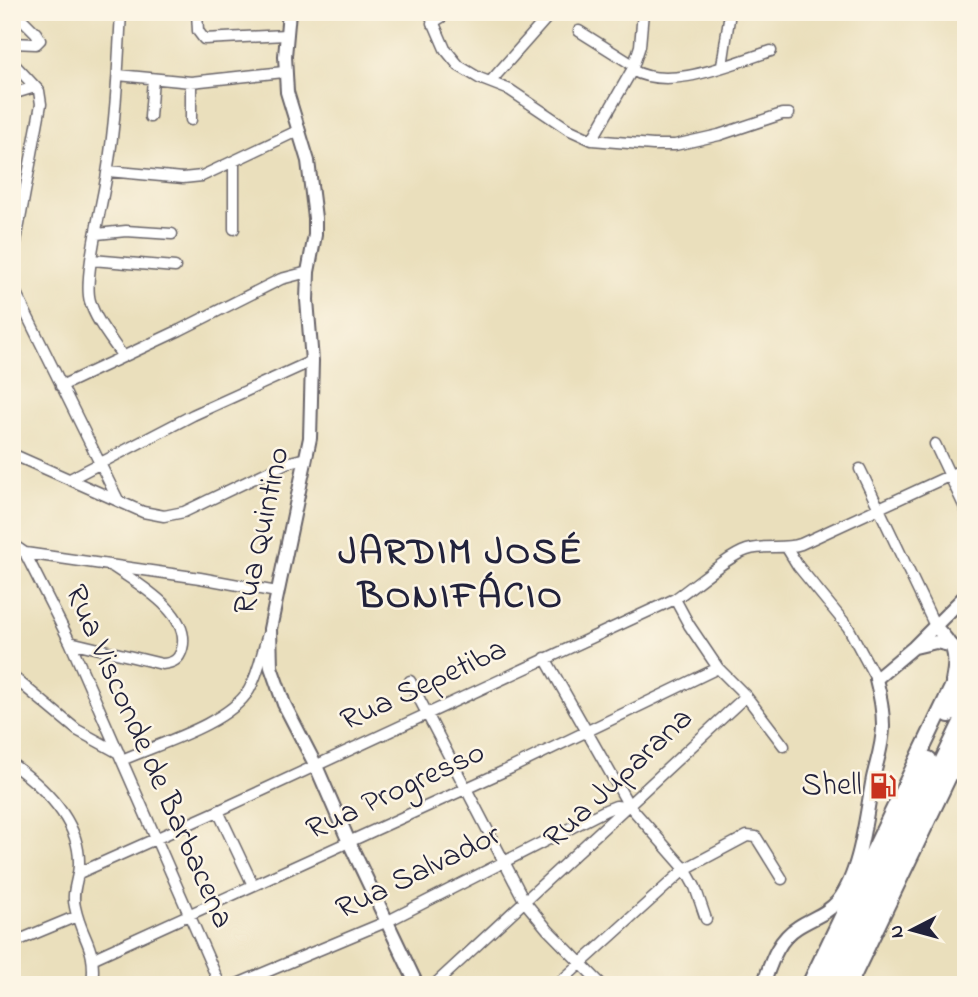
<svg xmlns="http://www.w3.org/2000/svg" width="978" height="997" font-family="'Indie Flower',sans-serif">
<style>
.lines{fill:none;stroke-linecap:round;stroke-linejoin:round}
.minor-casing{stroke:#686468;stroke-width:13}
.major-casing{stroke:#686468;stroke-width:16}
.highway-casing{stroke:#686468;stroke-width:18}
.minor{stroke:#fff;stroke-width:10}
.major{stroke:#fff;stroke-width:12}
.highway{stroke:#fff;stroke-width:14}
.labels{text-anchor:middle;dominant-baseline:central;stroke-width:5;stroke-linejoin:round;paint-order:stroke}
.street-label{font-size:32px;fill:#22223b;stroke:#fcf5e5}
.poi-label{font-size:32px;fill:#22223b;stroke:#fcf5e5;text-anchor:end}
.district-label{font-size:38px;font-weight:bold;letter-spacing:2px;fill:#22223b;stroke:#fcf5e5}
</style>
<rect width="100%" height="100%" fill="#fcf5e5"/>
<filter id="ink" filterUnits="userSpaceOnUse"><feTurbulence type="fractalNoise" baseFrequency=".0143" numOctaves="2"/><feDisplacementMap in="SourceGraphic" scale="14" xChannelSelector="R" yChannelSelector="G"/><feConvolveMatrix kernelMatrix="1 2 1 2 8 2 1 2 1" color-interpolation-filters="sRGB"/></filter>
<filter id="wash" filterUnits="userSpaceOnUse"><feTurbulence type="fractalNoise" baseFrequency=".00686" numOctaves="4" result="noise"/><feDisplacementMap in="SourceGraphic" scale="28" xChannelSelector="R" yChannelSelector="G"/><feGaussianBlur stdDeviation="1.57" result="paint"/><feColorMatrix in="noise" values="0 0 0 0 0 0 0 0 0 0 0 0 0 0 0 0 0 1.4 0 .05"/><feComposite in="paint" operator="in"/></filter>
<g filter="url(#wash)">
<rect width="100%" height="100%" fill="#eadfbc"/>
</g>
<g filter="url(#ink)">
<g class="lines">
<g class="minor-casing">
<path id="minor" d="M121,12C118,66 116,120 107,173C103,201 83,278 90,301C95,320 112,340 123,357
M197,12L198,31L204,39L286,35
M429,12L445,49L459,66L479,78L510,90L568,129L592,140L653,145H675L719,135L782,114H789
M432,23L450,12
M579,31L633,65
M12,43L36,44L40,40L36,33L15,12
M12,62L39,91L41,104L12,263
M722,66L730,12
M632,70C670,92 732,63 771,51
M118,75L191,82L284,72
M490,82L552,12
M12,94L35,87
M150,117L153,79
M191,120V82
M592,140L632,70L640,46L643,12
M108,171L183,178L202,176L297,131
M234,229V162
M97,234L126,231L172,234
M92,260L175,267
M12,285L118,500
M61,386L180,330L281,279L308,272
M935,444L966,510
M12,454L143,512L164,516L184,512L286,463L306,458
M860,469L935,626
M70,479L193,415L312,361
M12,544L25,553L200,578L277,592
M787,548L798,566L848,627L876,679
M25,553L70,642L220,985
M675,599L689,625L718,668L746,696L784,746
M70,642L162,664C173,663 179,660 182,649C192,613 136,583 112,566
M545,658L628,804L685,869L695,887L706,919
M12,676L77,730L119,753
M410,681L525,902L548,930L602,985
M122,760C158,744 228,724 249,690C259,673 262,652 268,634
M12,764C44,787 80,821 79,864C79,879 71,891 75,907C82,941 97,945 92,985
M218,811L253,885
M79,873L218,811L675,599C694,586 728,556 747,550C765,544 784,550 801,544L966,468
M12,943L77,916
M94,958L511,768L718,668
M235,985L388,921L606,810L616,806L625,807
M434,985L746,696
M557,985L685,869L747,836L756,837L782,879"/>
</g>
<g class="major-casing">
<path id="major" d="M289,12L285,56L287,92L308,161L315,218V235L308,272L307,300L312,361L310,438L270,629L271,667L284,704L316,766L349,842L417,985
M935,626C954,647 958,652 952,681
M915,647L936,642L953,646
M763,985C771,963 777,940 798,927C812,918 827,914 838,901C861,872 866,814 873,778C877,761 883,744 883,726C883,710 880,694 876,679L914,647L966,595"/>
</g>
<g class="highway-casing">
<path id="highway" d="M949,715L966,681
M809,985L966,658
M820,985L929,759
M834,985L966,712
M849,985L966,741"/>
</g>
<use href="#minor" class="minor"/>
<use href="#major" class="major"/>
<use href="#highway" class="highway"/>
</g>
</g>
<defs>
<g id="fuel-bare" transform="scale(2.1)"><path d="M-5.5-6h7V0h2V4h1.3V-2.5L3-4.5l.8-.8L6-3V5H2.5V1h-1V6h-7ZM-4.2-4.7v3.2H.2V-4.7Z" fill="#c8321e" stroke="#fcf5e5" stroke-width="2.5" paint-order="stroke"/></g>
</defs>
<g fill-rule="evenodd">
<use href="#fuel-bare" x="883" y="786"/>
</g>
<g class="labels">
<g class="street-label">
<text transform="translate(263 531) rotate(-78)">Rua Quintino</text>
<text transform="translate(424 686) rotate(-25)">Rua Sepetiba</text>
<text transform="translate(148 757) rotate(66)">Rua Visconde de Barbacena</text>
<text transform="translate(619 779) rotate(-43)">Rua Juparana</text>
<text transform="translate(396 792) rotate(-25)">Rua Progresso</text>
<text transform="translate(419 873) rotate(-26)">Rua Salvador</text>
</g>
<g class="poi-label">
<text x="862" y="786">Shell</text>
</g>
<g class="district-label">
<text x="461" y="554">JARDIM JOSÉ<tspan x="461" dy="44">BONIFÁCIO</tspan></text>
</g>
</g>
<rect width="978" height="997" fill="none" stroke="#fcf5e5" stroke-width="42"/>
<g transform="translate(912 930) rotate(264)" stroke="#fcf5e5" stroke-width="5" paint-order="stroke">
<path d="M0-5L12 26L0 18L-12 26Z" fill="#22223b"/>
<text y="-10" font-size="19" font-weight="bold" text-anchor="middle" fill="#22223b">N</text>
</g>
</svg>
